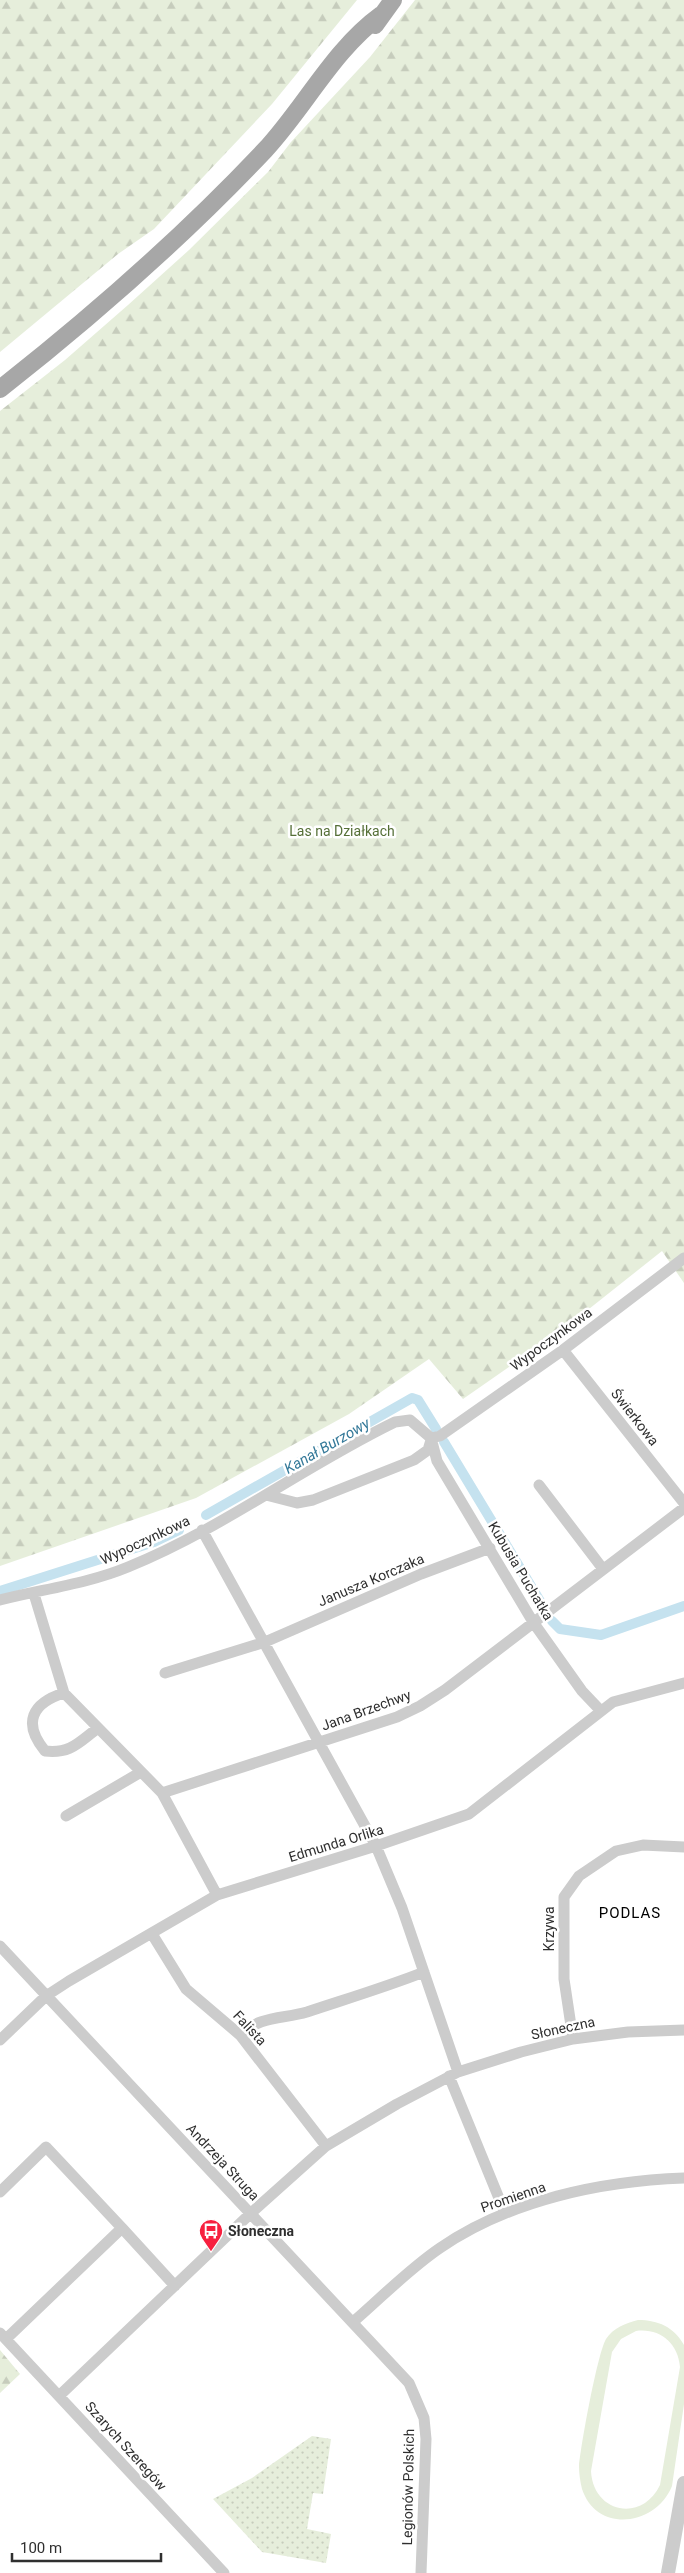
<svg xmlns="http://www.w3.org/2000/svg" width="684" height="2573" font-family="Roboto,sans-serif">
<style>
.green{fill:url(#green-dots)}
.forest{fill:url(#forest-firs)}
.pitch{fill:#e6eedb;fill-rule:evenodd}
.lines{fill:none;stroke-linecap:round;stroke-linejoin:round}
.canal{stroke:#c5e2ef;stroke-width:10}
.minor{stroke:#ccc;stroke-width:11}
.tertiary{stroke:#ccc;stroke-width:14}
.primary{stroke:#a7a7a7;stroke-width:18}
.labels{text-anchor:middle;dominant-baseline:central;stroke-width:5;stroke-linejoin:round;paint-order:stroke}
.park-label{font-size:14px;fill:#556f37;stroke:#fff}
.street-label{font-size:14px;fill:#2f2f2f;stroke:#fff}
.poi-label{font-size:14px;font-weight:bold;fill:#2f2f2f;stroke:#fff;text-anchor:start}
.water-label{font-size:15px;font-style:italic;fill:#347999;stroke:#fff}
.neighbourhood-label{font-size:15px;letter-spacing:1px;fill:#000;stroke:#fff}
</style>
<defs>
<pattern id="green-dots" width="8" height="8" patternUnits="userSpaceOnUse" patternTransform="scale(1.25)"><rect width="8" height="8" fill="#e6eedb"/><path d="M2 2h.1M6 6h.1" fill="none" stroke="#c6ccbc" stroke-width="1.8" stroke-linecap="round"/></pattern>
<pattern id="forest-firs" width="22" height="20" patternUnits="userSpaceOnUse" patternTransform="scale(1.25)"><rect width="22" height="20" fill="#e6eedb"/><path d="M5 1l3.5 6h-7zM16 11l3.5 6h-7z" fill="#c6ccbc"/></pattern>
</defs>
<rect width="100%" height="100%" fill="#fff"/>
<path class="green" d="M312,2436L331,2439L323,2494L313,2493L307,2529L331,2534L326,2563L262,2552L213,2499L252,2478Z"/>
<path class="forest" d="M0,0H357L272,104L154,229L118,254L0,352Z
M415,0H684V1283L662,1251L565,1328L463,1399L429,1359L349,1414L196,1498L0,1566V411L65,360L128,305L189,250L268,172L291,142L370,57Z
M0,2350L20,2374L0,2393Z"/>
<path class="pitch" d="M638,2320C658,2320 674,2327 684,2345V2404L672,2486C656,2526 597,2534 582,2489C580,2481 579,2473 579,2466C581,2445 597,2355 606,2339C613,2328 626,2323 638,2320ZM636,2331C660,2328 678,2343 680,2367L660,2485C642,2523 593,2513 591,2471L612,2352L621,2339Z"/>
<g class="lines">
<path class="canal" d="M444,1442L540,1601
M206,1515L412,1398L418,1400L436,1429
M0,1591L154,1542L179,1530
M552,1621L560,1629L601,1635L684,1606"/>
<path class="minor" d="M563,1350L684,1503
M431,1438L437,1461L533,1622L582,1691L600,1710
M539,1485L603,1569
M266,1495L297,1503L313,1500L414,1460L428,1450L431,1440
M202,1530L376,1846L402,1908L458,2072
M34,1594L64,1693L162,1793L217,1895
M0,1600C43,1589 87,1584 128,1567C222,1529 304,1466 395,1422L410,1420L431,1438L440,1436L563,1350L684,1258
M165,1673L265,1642L421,1574L490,1548
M64,1693C32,1703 22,1723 45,1751C71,1754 79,1742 98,1728
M162,1793L397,1717L420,1706L445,1690L684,1508
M66,1816L141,1772
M152,1934L186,1989L240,2035L326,2146
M0,1946L409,2383L424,2418L426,2439L421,2573
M240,2035C259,2016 283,2019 307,2012C346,1999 386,1987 424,1972
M573,2039L564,1979V1897L579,1876L616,1851L643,1845L684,1847
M0,2040L46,1996L69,1981L217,1895L376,1846L469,1814L613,1702L684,1683
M449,2076L505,2213
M0,2192L46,2147L122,2228
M353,2322C382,2297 409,2269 440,2248C510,2200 601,2181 684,2178
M0,2333L224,2573
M6,2339L122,2228L175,2286
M60,2395L250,2214L326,2146L397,2104L458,2072L521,2052L573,2039L628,2032L684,2030"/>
<path class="tertiary" d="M668,2573L684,2483"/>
<path class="primary" d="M375,25L393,0
M0,389C94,315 183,237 265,150C305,107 333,50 381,15"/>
</g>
<defs>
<g id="bus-pin" transform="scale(1.25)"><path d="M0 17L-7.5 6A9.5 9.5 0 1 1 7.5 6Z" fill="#f7203f" stroke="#fff"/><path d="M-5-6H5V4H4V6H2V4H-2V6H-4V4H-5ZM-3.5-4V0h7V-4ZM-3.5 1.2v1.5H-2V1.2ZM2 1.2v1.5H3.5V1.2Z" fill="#fff"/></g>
</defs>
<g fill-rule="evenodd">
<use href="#bus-pin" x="211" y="2231"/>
</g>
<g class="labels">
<g class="park-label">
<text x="342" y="831">Las na Działkach</text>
</g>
<g class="street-label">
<text transform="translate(551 1339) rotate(-36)">Wypoczynkowa</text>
<text transform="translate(635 1417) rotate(52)">Świerkowa</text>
<text transform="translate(145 1540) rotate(-25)">Wypoczynkowa</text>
<text transform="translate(521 1571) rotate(59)">Kubusia Puchatka</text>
<text transform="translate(371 1580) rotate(-23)">Janusza Korczaka</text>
<text transform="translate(366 1710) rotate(-20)">Jana Brzechwy</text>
<text transform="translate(336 1843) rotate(-17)">Edmunda Orlika</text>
<text transform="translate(549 1929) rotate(-90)">Krzywa</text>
<text transform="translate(250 2028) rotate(47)">Falista</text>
<text transform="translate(563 2028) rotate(-12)">Słoneczna</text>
<text transform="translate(223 2162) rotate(47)">Andrzeja Struga</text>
<text transform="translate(513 2197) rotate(-19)">Promienna</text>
<text transform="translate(126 2446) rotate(48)">Szarych Szeregów</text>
<text transform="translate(408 2487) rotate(-89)">Legionów Polskich</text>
</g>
<g class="poi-label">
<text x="228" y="2231">Słoneczna</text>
</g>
<g class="water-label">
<text transform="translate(327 1446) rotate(-30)">Kanał Burzowy</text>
</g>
<g class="neighbourhood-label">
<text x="630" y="1913">PODLAS</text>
</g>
</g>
<path d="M12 2553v8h149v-8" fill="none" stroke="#2f2f2f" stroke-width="2.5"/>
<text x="20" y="2553" font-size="15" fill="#2f2f2f" stroke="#ffffff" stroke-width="4" paint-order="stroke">100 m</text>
</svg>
